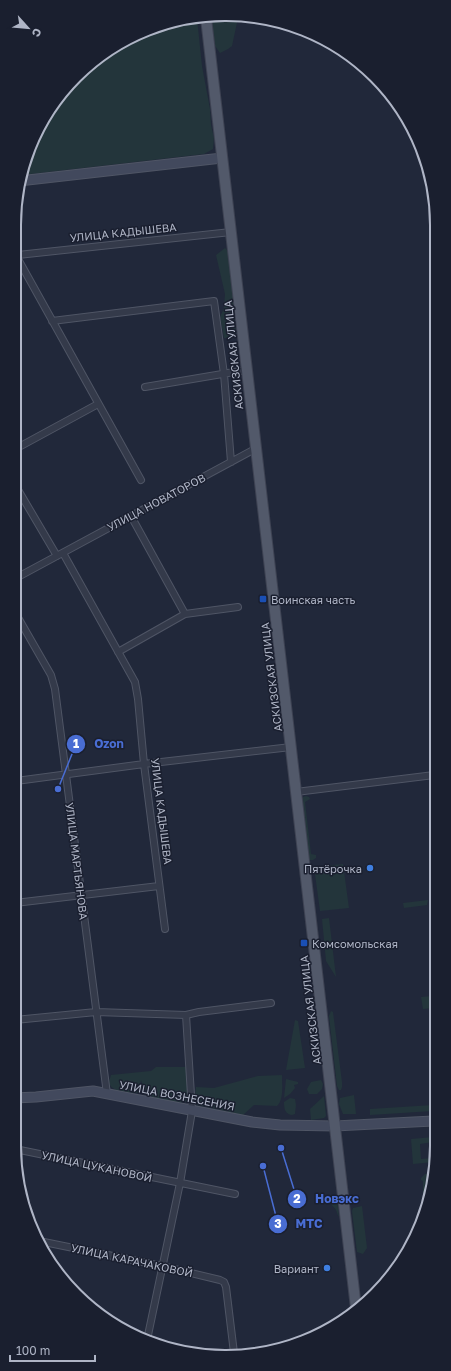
<svg xmlns="http://www.w3.org/2000/svg" width="451" height="1371" font-family="'Golos Text',sans-serif">
<style>
.green{fill:#23353b}
.lines{fill:none;stroke-linecap:round;stroke-linejoin:round}
.street-casing{stroke:#4f5565;stroke-width:8}
.secondary-casing{stroke:#4f5565;stroke-width:11}
.primary-casing{stroke:#3e4353;stroke-width:12}
.street{stroke:#343a4a;stroke-width:6}
.secondary{stroke:#42495d;stroke-width:9}
.primary{stroke:#52596a;stroke-width:10}
.transit-dot{fill:#1a4fb4;stroke:#1a1f2f;stroke-width:1.5}
.shop-dot{fill:#3f7fe0;stroke:#1a1f2f;stroke-width:1.5}
.labels{text-anchor:middle;dominant-baseline:central;stroke-width:3;stroke-linejoin:round;paint-order:stroke}
.street-label{font-size:11px;fill:#afb5c6;stroke:#1a1f2f}
.poi-label{font-size:11px;fill:#afb5c6;stroke:#1a1f2f;text-anchor:start}
.rim{fill:none;stroke:#afb5c6;stroke-width:2}
.leader{fill:none;stroke:#496dd3;stroke-width:1.5}
.callout-dot{fill:#496dd3;stroke:#1a1f2f;stroke-width:1.5}
.mark-label{font-size:12px;text-anchor:middle;font-weight:bold;fill:#fff}
.callout-label{font-size:12px;text-anchor:middle;font-weight:bold;fill:#496dd3;stroke:#1a1f2f;stroke-width:3;stroke-linejoin:round;paint-order:stroke}
</style>
<rect width="100%" height="100%" fill="#21283a"/>
<path class="green" d="M184,18H197L202,66L210,109L211,125L214,138L213,149L204,154L22,175L50,108L108,50Z
M211,18H238L232,46L228,49L220,53L215,46Z
M225,248L229,252L232,274L231,285L236,300L234,314L236,334L232,338H224L220,317L224,308L225,294L216,255Z
M306,796L309,797L310,799L305,802L311,854L316,855V858L313,860H309L307,859L300,803L303,797Z
M343,864L349,908L320,911L314,867Z
M428,900L427,905L404,908L403,903Z
M329,918L336,977L326,961L322,919Z
M433,996V1008L423,1009L421,997Z
M331,1011L333,1012L342,1082V1087L341,1090H339L337,1086L329,1016Z
M295,1020L298,1021L305,1068L286,1070Z
M156,1067H189L188,1101C181,1104 161,1101 153,1097C148,1095 142,1085 141,1080L140,1084L141,1091L139,1093C132,1093 113,1092 110,1085C108,1082 110,1079 111,1075L151,1071Z
M282,1075C282,1084 284,1100 277,1106L254,1105L243,1115L197,1105L195,1096L196,1087L214,1088L258,1076Z
M286,1079L298,1082V1084L294,1085L295,1088L290,1094L284,1098Z
M321,1080L323,1084L322,1089L317,1094H309L307,1089L311,1082Z
M354,1095L356,1114H343L339,1104L340,1098Z
M324,1096L326,1116L324,1118L311,1120L310,1109Z
M290,1098L295,1099L296,1105L295,1114L292,1115C285,1114 284,1109 284,1102Z
M433,1105V1111L370,1115V1109Z
M433,1137V1142L420,1144L421,1159L433,1158V1162L413,1164L411,1139Z
M433,1173L432,1190L429,1192L423,1194V1181L421,1180V1178L425,1174Z
M330,1195H335L337,1198L339,1217C337,1214 337,1212 336,1210C332,1204 326,1203 330,1195Z
M362,1206L367,1248L363,1254L357,1252L352,1211L353,1208Z"/>
<g class="lines">
<g class="street-casing">
<path id="street" d="M18,255L231,232
M18,259L141,480
M52,321L214,301L224,374L231,462
M145,387L246,370
M17,448L98,404
M17,488L57,556
M131,516L185,614
M63,553L135,682L138,699L144,764L165,929
M16,578L255,449
M16,614L51,675L55,689L107,1094
M118,652L185,614L238,607
M16,781L144,764L291,747
M296,792L434,775
M15,903L159,886
M15,1020L96,1012L186,1015L199,1012L271,1003
M15,1149L235,1194
M39,1241L162,1266L220,1280L224,1282L226,1287L234,1353
M147,1340L180,1183L192,1111L186,1015"/>
</g>
<g class="secondary-casing">
<path id="secondary" d="M19,181L222,158
M14,1098L36,1097L93,1091L252,1122L280,1125L335,1126L433,1121"/>
</g>
<g class="primary-casing">
<path id="primary" d="M206,18L356,1308"/>
</g>
<use href="#street" class="street"/>
<use href="#secondary" class="secondary"/>
<use href="#primary" class="primary"/>
</g>
<g class="transit-dot">
<rect x="259" y="595" width="8" height="8" rx="2"/>
<rect x="300" y="939" width="8" height="8" rx="2"/>
</g>
<g class="shop-dot">
<circle cx="370" cy="868" r="4"/>
<circle cx="327" cy="1268" r="4"/>
</g>
<g class="labels">
<g class="street-label">
<text transform="translate(123 232) rotate(-6)">УЛИЦА КАДЫШЕВА</text>
<text transform="translate(233 355) rotate(-96)">АСКИЗСКАЯ УЛИЦА</text>
<text transform="translate(156 502) rotate(-28)">УЛИЦА НОВАТОРОВ</text>
<text transform="translate(271 677) rotate(-97)">АСКИЗСКАЯ УЛИЦА</text>
<text transform="translate(162 811) rotate(83)">УЛИЦА КАДЫШЕВА</text>
<text transform="translate(77 861) rotate(83)">УЛИЦА МАРТЬЯНОВА</text>
<text transform="translate(310 1010) rotate(-97)">АСКИЗСКАЯ УЛИЦА</text>
<text transform="translate(177 1095) rotate(11)">УЛИЦА ВОЗНЕСЕНИЯ</text>
<text transform="translate(97 1166) rotate(12)">УЛИЦА ЦУКАНОВОЙ</text>
<text transform="translate(132 1260) rotate(12)">УЛИЦА КАРАЧАКОВОЙ</text>
</g>
<g class="poi-label">
<text x="271" y="599">Воинская часть</text>
<text x="362" y="868" text-anchor="end">Пятёрочка</text>
<text x="312" y="943">Комсомольская</text>
<text x="319" y="1268" text-anchor="end">Вариант</text>
</g>
</g>
<path d="M0 0H451V1371H0ZM225 21H226A204 204 0 0 1 430 225V1146A204 204 0 0 1 226 1350H225A204 204 0 0 1 21 1146V225A204 204 0 0 1 225 21Z" fill="#1a1f2f" fill-rule="evenodd"/>
<path class="rim" d="M225 21H226A204 204 0 0 1 430 225V1146A204 204 0 0 1 226 1350H225A204 204 0 0 1 21 1146V225A204 204 0 0 1 225 21Z"/>
<path class="leader" d="M58 789L76 744M281 1148L297 1199M263 1166L278 1224"/>
<g class="callout-dot">
<circle cx="58" cy="789" r="4"/>
<circle cx="281" cy="1148" r="4"/>
<circle cx="263" cy="1166" r="4"/>
<circle cx="76" cy="744" r="10"/>
<circle cx="297" cy="1199" r="10"/>
<circle cx="278" cy="1224" r="10"/>
</g>
<g class="mark-label">
<text x="76" y="748">1</text>
<text x="297" y="1203">2</text>
<text x="278" y="1228">3</text>
</g>
<g class="callout-label">
<text x="109" y="748">Ozon</text>
<text x="337" y="1203">Новэкс</text>
<text x="309" y="1228">МТС</text>
</g>
<g transform="translate(28 28) rotate(117)" stroke="#1a1f2f" stroke-width="3" paint-order="stroke">
<path d="M0-3L7 15L0 10L-7 15Z" fill="#afb5c6"/>
<text y="-6" font-size="11" font-weight="bold" text-anchor="middle" fill="#afb5c6">С</text>
</g>
<path d="M10 1355v6h85v-6" fill="none" stroke="#afb5c6" stroke-width="2"/>
<text x="16" y="1355" font-size="12" fill="#afb5c6" stroke="#1a1f2f" stroke-width="3" paint-order="stroke">100 m</text>
</svg>
